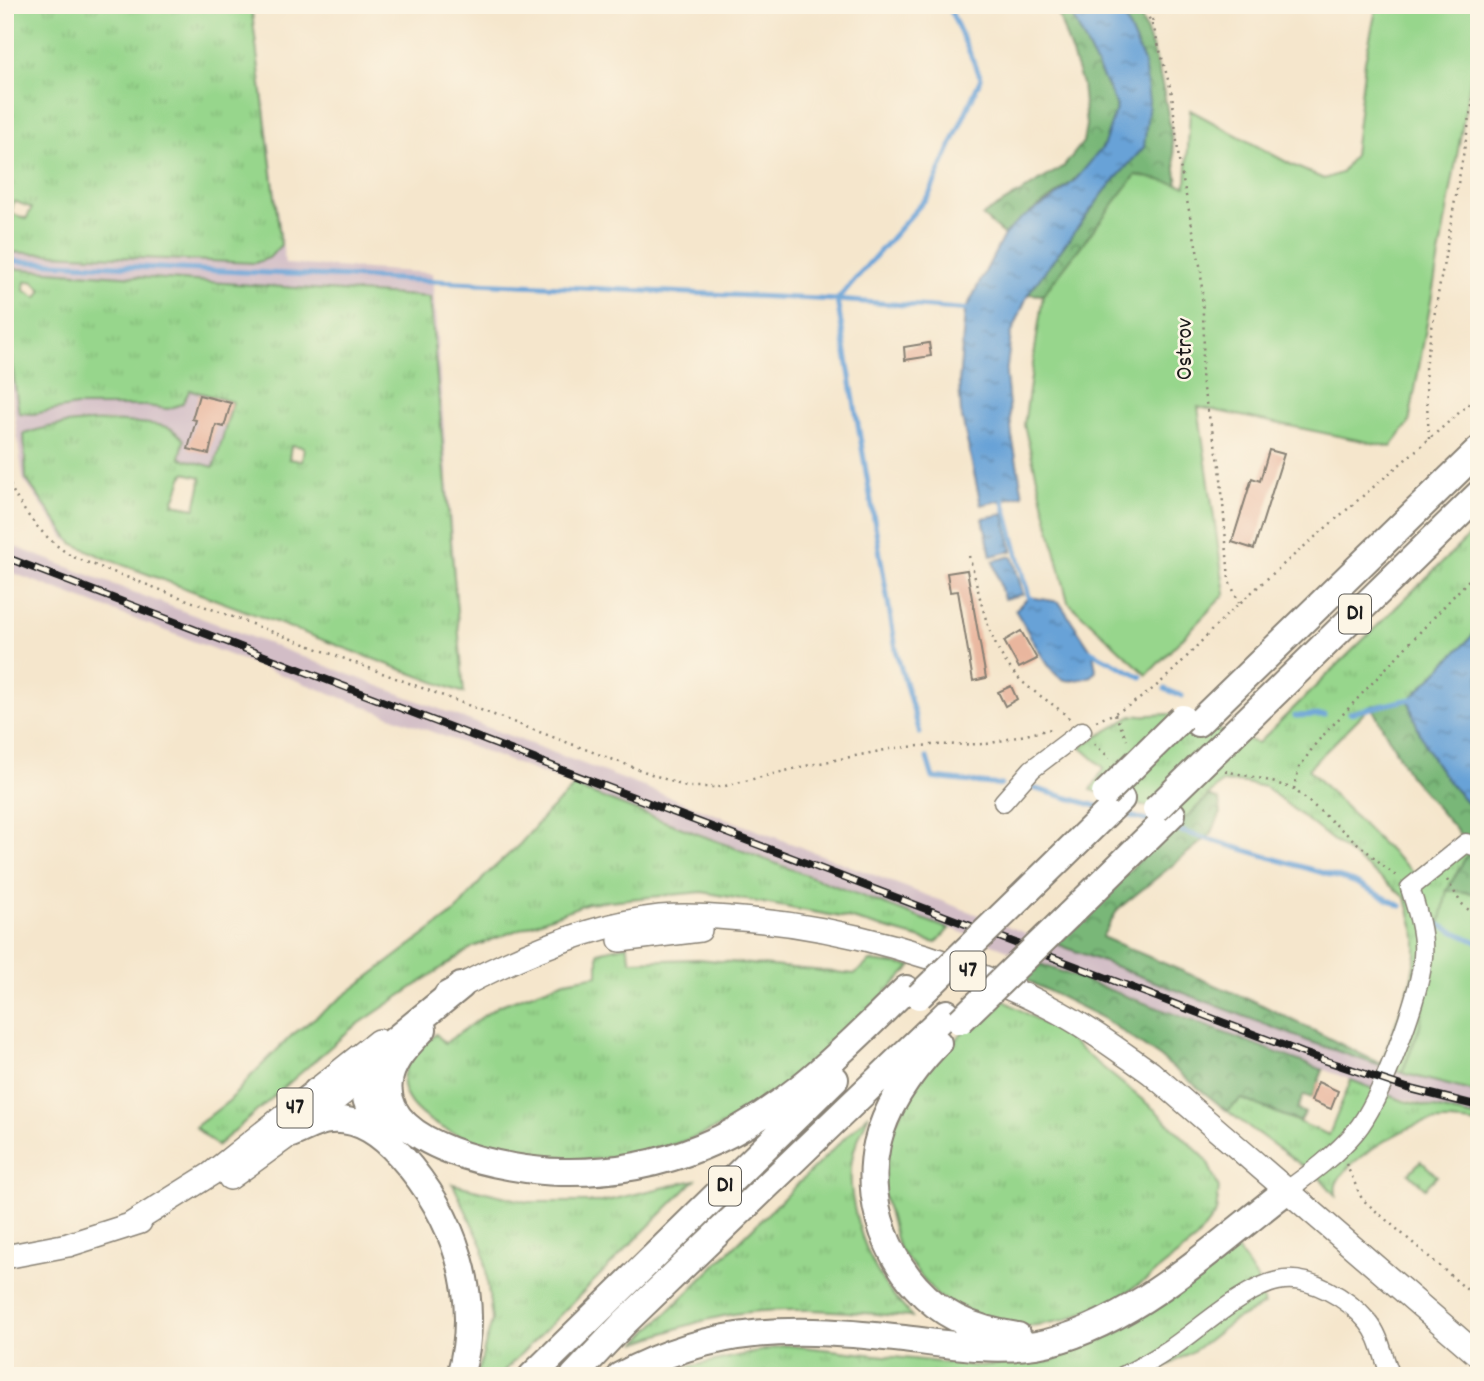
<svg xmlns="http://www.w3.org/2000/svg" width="1484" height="1381" font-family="Dekko,sans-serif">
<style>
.industrial{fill:#d2bdc6}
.grass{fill:url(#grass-tufts);stroke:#5a7954;stroke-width:2;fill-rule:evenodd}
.forest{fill:url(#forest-crowns);stroke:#4a6a4a;stroke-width:2}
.garden{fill:#97d68c;stroke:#5a7954;stroke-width:2}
.water{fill:url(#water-ripples);stroke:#425f7a;stroke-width:2}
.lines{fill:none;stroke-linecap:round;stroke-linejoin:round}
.stream{stroke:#68a2d7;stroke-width:5}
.building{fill:#e9b69e}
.minor-casing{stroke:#888174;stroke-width:21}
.major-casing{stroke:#888174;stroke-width:26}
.highway-casing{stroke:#888174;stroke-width:30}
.path{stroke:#888174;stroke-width:2.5;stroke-dasharray:2 5;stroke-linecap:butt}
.minor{stroke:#fff;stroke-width:18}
.major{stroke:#fff;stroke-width:23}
.highway{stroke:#fff;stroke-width:26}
.rail-casing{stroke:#1c1c1c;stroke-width:8}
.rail{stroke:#fcf5e5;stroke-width:5;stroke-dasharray:16;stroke-linecap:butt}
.highway-bridge-casing{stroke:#888174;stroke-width:30;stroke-linecap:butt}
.highway-bridge{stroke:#fff;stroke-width:26}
.labels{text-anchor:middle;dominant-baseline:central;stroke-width:5;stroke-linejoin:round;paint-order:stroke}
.shield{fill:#fcf5e5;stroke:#5f5d58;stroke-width:2}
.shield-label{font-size:23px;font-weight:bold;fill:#1c1c1c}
.street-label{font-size:24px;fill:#1c1c1c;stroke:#fcf5e5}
</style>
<defs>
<pattern id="grass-tufts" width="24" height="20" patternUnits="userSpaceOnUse" patternTransform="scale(1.75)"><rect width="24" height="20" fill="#97d68c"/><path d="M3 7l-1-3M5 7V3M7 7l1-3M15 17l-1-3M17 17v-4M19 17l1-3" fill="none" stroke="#82b778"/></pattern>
<pattern id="forest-crowns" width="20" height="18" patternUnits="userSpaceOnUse" patternTransform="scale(1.75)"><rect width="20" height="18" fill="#79b778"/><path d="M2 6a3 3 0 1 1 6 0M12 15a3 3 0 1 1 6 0" fill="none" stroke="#629462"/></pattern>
<pattern id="water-ripples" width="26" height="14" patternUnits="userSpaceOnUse" patternTransform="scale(1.75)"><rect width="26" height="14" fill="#68a2d7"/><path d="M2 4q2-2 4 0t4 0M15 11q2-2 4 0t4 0" fill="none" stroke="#5583ae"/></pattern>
</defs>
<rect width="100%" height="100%" fill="#fcf5e5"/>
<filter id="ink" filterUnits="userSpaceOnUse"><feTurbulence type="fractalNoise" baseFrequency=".0143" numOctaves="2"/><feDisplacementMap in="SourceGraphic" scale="14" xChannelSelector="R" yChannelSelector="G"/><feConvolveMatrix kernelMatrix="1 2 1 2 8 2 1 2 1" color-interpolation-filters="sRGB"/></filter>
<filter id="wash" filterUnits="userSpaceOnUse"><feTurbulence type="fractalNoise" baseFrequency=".00686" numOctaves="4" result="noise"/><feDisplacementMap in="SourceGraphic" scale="28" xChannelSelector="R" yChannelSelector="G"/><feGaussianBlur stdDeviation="1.57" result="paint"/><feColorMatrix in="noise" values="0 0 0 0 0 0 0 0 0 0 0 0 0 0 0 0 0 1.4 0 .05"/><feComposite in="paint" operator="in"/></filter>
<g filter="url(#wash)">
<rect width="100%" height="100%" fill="#f5e6cc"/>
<path class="industrial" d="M252,5L285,264L432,273L464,693L430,297L5,268V252L255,263L281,245Z
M5,319L19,412L33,414L76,406H146L168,409L189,390L233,402L215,467L180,458L158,424L108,420L72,422L24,434L26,479L72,543L67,541L23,479L5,343Z
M5,543L1308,1041L1402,1073L1479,1093V1118L1378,1092L1351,1080L5,570Z"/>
<path class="grass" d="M5,5H251L281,245L269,258L255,263L5,252ZM14,201L32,208L26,219L11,213Z
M5,268L430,297L464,693L102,557L72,543L26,479L24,434C62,421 99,420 139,423C150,424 162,424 172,429C176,432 181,437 184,440L180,458L214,467L233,402L190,390L182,404L168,409L146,406H76L33,414L19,413L5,319ZM33,281L42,290L37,298L24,290L25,282ZM291,445L304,447L302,461L289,459ZM184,473L201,477L200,487L195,508L173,504Z
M1479,526V629L1409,700L1371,706L1308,769L1381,843L1418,876L1474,843L1419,1030L1402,1073L1380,1066L1411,981L1416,954V937L1406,898L1265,787L1240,782L1221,783L1186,818L1091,790L1104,768L1080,747L1132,716L1170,714L1258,743Z
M574,787L949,929L936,943L852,919L702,892L588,903L473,947L351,1029L217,1146L195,1127L230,1100L251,1076L292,1035L456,911L486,875L520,844L547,813Z
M627,945L631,961L698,959L855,974L870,961L912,966C847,1031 782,1106 693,1138C648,1155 585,1164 537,1160C527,1159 516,1154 506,1151C475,1142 410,1124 403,1086C400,1064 422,1046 436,1034L445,1043L498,1006L565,981L598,975V952Z
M998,997L1063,1035L1155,1110L1206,1159L1219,1188L1216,1213L1195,1241L1146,1280L1114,1300L1065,1320L1026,1327L999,1325L937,1296L899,1249L882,1190L893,1127L926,1070Z
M1351,1080L1404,1101L1479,1118V1124C1461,1122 1441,1119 1424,1123C1402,1127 1343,1163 1336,1185C1335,1189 1336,1192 1336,1196L1322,1180L1227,1111L1242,1098L1329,1135Z
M869,1114C864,1127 856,1141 853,1154C844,1194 863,1250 884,1283C892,1295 903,1306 912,1317C857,1313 789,1305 734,1314C700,1320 669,1331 636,1343Z
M1421,1161L1437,1176L1425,1188L1409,1173Z
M695,1180L499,1376H477L492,1320L483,1247L453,1184L527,1202H602Z
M1237,1249L1257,1279L1264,1305L1233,1321L1198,1348L1150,1376H648L786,1345L975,1366L1051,1361L1116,1333L1168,1301Z"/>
<path class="forest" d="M1055,5H1067L1117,106C1112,119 1109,136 1102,148C1079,187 1034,204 1004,235L982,216L1064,166L1083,142L1086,125L1082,84Z
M1119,5H1136C1163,65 1170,121 1178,185L1136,175L1043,295L1028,294L1105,191L1144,62Z
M1409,700C1419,743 1445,785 1479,813V894L1447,890L1474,843L1462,837L1409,775L1371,706Z
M1209,796L1219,800L1221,813L1211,834L1118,909L1102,937L1262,1005L1381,1064L1380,1066L1308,1041L1057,944L1182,817L1186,818Z
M1038,963L1323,1070L1312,1098L1304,1095L1297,1109L1305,1113L1300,1122L1242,1099L1227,1111L1161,1058L1101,1017L1024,979Z"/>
<path class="garden" d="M1377,5H1479V33L1409,423L1391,447L1198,407L1225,594L1147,675L1068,602L1024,425L1043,295L1136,175L1186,186L1190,110L1292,165L1324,179L1341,173L1354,155L1365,61Z
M1447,890L1479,894V1093L1402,1073L1419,1030Z"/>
<path class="water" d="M1067,5H1119L1144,62L1149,102L1144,147L1105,191L1028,294L1011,335L1006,375L1012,436L1023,495L981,505L961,413L959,382L965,311L1004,235L1019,220L1053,199L1077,178L1103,147L1117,106Z
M1004,514L1012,551L991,556L983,518Z
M1012,556L1023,594L1004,599L993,561Z
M1029,597L1059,602L1093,653L1096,670L1092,676C1082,679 1068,684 1059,677C1045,667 1026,626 1015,610Z
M1479,629V813C1445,785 1419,743 1409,700Z"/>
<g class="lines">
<path class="stream" d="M10,261L837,300L972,310
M1002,495L1029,597L1034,602
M1088,650L1141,677
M1165,689L1182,696
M1350,713L1415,698
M1295,716L1324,715
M920,733L897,655L837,300L929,195L981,78L948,5
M927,758L933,778L1001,785
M1033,788L1100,807
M1120,813L1151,822
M1170,828L1354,882L1401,906
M1431,921L1479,943"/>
</g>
<g id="blocks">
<path class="building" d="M929,343L931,356L905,360L904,347Z
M199,395L231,403L224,427L216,425L209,454L188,449L196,420L192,419Z
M1269,450L1284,454L1254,549L1232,542L1252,478L1260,481Z
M967,570L986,678L973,681L958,591L950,592L947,573Z
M1021,631L1037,659L1019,668L1004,641Z
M1011,686L1017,699L1005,706L998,692Z
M1318,1082L1338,1091L1331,1109L1311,1101Z"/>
</g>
</g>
<g filter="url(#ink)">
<use href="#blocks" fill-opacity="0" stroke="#888174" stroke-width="2"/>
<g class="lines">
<g class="minor-casing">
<path id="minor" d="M1003,802L1032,769L1082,731
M1286,1191C1311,1173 1336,1155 1356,1131C1380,1102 1420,996 1423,957C1425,934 1417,910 1410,888L1466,843L1479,848
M1123,1376C1139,1368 1155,1359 1170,1349C1200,1329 1243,1288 1278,1281C1309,1274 1349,1299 1368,1322C1381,1337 1383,1358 1391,1376"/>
</g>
<g class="major-casing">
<path id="major" d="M620,940L700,930
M446,994C510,959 587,925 660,917C683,915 706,916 729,918C838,925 951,957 1049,1007C1085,1025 1118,1050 1151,1073L1479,1356
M230,1178L291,1134L359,1081
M128,1226L211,1174L378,1041
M5,1257L68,1245L140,1222"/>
</g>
<g class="highway-casing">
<path id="highway" d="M1198,723L1479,450
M1232,735L1479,494
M1020,898L1121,799
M1068,916L1172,814
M423,1029C410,1043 395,1057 390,1076C372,1148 513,1171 561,1172C608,1173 657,1165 701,1147C784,1114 844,1049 906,989
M938,1043C911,1071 886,1106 877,1144C862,1210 896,1287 956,1318C976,1328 997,1333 1018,1336
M317,1091C340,1083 357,1079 377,1096
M291,1134C304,1129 318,1120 331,1120C360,1118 382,1135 400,1155C454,1215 483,1295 460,1376
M386,1137C370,1113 356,1089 369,1061L461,986
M532,1376L835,1079
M574,1376L624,1323L947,1013
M620,1376C716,1324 798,1327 904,1339C946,1344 993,1352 1036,1345C1128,1329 1214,1246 1286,1191"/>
</g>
<path class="path" d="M1143,5L1154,29L1172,94L1179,161L1201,270L1204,338L1201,380L1220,466L1229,580L1239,603
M1151,5L1153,25
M1429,439L1425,367L1479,67
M5,472C15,504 44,540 73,557L686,787H721L805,766L895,748L932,745L987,744L1055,728
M969,556C981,596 986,642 1015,674C1030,692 1053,702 1070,719
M1115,714L1127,740
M1096,721C1166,695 1190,646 1242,601C1320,531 1401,465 1479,395
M1094,744L1110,758
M1225,771L1263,779L1294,789L1397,877
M1294,789L1299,768L1316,743L1479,569
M1447,880L1461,903L1479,919
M1346,1164L1362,1199L1479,1300"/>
<use href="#minor" class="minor"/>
<use href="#major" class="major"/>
<use href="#highway" class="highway"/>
<g class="rail-casing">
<path id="rail" d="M5,557L1303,1053L1407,1088L1479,1106"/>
</g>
<use href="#rail" class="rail"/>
<g class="highway-bridge-casing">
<path id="highway-bridge" d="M1105,794L1182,718
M1156,809L1232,735
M919,996L1020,898
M960,1021L1068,916"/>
</g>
<use href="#highway-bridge" class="highway-bridge"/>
</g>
</g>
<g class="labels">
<g class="shield">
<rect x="1339" y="594.5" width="32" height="39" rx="5"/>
<rect x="950.5" y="951.5" width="35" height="39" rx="5"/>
<rect x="277.5" y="1088.5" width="35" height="39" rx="5"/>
<rect x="709" y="1166.5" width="32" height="39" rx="5"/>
</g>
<g class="shield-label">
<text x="1355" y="614">D1</text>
<text x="968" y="971">47</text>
<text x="295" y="1108">47</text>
<text x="725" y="1186">D1</text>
</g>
<g class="street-label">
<text transform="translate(1186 349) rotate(-90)">Ostrov</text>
</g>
</g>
<rect width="1484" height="1381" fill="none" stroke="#fcf5e5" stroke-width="28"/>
</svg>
